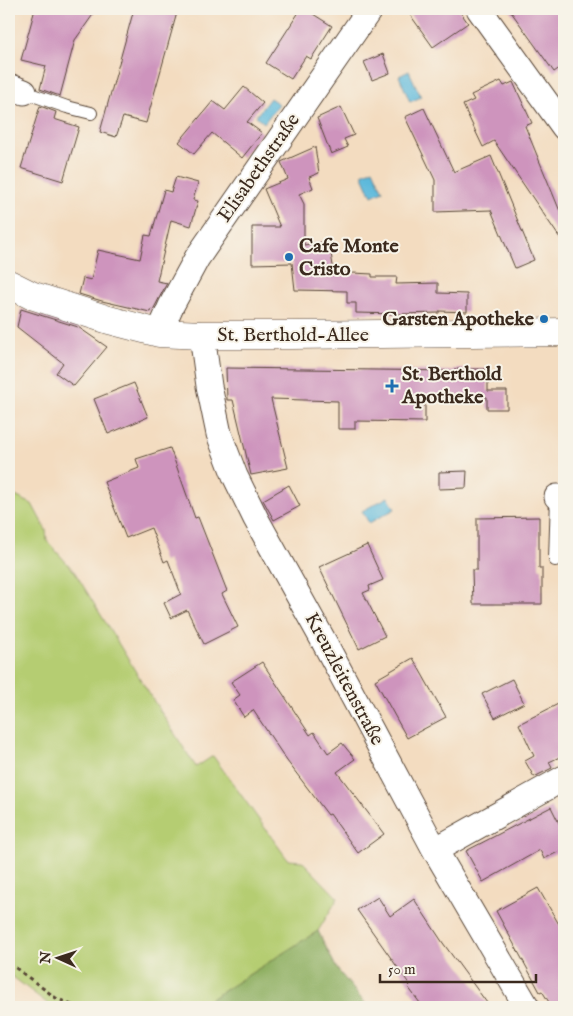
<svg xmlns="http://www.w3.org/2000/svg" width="573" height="1016" font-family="'IM FELL English',serif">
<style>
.green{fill:#b5cd72;stroke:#787c48}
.forest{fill:#90b064;stroke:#666d41}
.water{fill:#5db9db;stroke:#4c727c}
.building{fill:#ce94bd}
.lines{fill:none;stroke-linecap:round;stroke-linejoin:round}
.service-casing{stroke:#574536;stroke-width:14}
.minor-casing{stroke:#574536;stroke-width:27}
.tertiary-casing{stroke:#574536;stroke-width:29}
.path{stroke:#574536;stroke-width:3;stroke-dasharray:4 4;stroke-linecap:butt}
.service{stroke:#fff;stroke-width:12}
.minor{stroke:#fff;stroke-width:25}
.tertiary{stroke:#fff;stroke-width:28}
.poi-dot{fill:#1f6fb2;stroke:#f7f3e8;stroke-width:2}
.labels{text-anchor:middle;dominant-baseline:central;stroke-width:4;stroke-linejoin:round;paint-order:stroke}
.street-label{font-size:20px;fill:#3b2a1e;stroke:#f7f3e8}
.poi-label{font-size:20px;font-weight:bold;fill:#3b2a1e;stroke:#f7f3e8;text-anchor:start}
</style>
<rect width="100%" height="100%" fill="#f7f3e8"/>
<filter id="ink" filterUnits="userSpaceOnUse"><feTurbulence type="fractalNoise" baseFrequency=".02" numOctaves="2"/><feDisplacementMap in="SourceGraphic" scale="10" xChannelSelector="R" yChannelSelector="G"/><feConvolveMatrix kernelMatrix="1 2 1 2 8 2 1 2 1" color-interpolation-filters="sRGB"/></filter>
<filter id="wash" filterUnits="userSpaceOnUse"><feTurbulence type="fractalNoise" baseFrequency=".0096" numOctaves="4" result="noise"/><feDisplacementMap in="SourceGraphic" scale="20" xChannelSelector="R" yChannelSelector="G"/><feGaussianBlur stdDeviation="1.12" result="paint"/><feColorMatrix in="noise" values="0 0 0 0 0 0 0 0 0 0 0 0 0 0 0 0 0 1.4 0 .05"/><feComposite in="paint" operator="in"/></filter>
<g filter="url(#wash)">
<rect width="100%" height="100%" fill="#f3dcc0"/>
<path class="green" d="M9,493L32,504L46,530L47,541L74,571L150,695L196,767L213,756L288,860L302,861L338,898L318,931L198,1007H52L9,974Z"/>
<path class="forest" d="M318,931L337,969L368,1007H198Z"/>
<path class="water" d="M409,71L421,97L410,102L399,76Z
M270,98L279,104L264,123L256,116Z
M373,169L383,191L372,196L362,174Z
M388,497L395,509L369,523L362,511Z"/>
<g id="blocks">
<path class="building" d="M35,9H97L75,40L60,96L40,89L46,66L21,60Z
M134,9L153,13L154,9H178L146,123L123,117L116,137L100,132Z
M301,9H305L332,26L311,59L306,56L291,79L266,63Z
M406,9H458L468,23L433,47Z
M509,9H564V65L554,72Z
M383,54L390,73L372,80L364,62Z
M501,81L504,86L513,82L532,123L525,126L564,221V244L494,141L483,147L463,105L474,100L471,95Z
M244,87L263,103L247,122L262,133L242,158L212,133L194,154L179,142L213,101L225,110Z
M40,106L56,112L54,119L79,127L63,181L21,168Z
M341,107L354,135L344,139L348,147L331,154L317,118Z
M424,108L454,172L491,156L534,260L515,268L491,210L435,212V180L405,117Z
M315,147L319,173L309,177L313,188L299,194L304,204V245L329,241L334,272L372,274V277H397L396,284L438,283V293L467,294V312L439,311V313L400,314L356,313V303H347V291L295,290L292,263L252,264V227H280L264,189L288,179L281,162Z
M176,177L198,183L193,200L198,201L191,226L171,220L157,281L167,283L153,310L151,309L150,312L102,301L79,294L83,278L91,280L98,250L140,259L145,235L151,236L164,190L171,192Z
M21,309L78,327L107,347L74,386L56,373L63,363L17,327Z
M226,368L454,371V369H488V391H507V409H487V397H425V422L355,421V429H338V401L271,399L288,468L251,475L233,400H227Z
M134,383L148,417L108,434L94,399Z
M170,448L195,518L198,517L227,591L222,594L238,627L204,644L187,610L171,618L164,603L181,594L168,560L164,562L151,528L126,538L104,482L139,468L136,459Z
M467,471L466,488L439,489V472Z
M289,485L300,506L274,520L263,500Z
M539,517V568H542V604H473L472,570H477V518Z
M367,545L383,580L369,586L370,590L363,593L385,636L359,649L319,567Z
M413,658L446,717L407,738L375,680Z
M262,662L310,735L314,732L328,753L342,743L355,759L337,772L384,834L358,853L330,814L328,815L287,761L253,710L244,717L233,700L240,695L231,682Z
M512,679L524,703L495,718L482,694Z
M564,701V755L549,762L552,768L534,777L525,761L534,756L519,724Z
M551,807L564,833V849L544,859L540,850L483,882L466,851Z
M538,888L564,933V1007H552L542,991L540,992L496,911Z
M378,897L390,916L414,899L443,943L490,1007H423L408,987L410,985L357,910Z"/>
</g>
</g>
<g filter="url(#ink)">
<use href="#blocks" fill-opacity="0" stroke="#574536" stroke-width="1"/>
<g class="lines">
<g class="service-casing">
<path id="service" d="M24,92L67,107L91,113
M555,560L557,497"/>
</g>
<g class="minor-casing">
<path id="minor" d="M479,9L564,127
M9,86L24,92
M159,333L171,306L197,258L370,9
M202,335L209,386L219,434L235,476L256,519L322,638L435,850L527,1007
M557,497H564
M435,850L564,778"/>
</g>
<g class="tertiary-casing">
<path id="tertiary" d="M9,284L31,295L109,320L159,333L202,335H292L564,332"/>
</g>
<path class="path" d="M9,963L56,998L76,1007"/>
<use href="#service" class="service"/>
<use href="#minor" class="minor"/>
<use href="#tertiary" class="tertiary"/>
</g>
</g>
<g class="poi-dot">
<circle cx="289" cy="257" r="5"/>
<circle cx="544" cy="319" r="5"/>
<path d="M389.5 378.5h5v5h5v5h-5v5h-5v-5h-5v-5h5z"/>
</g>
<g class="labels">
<g class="street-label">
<text transform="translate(259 168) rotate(-55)">Elisabethstraße</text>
<text x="293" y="335">St. Berthold-Allee</text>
<text transform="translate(344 679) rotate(62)">Kreuzleitenstraße</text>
</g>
<g class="poi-label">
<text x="299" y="246">Cafe Monte<tspan x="299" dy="23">Cristo</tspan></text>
<text x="534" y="319" text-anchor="end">Garsten Apotheke</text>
<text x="402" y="374">St. Berthold<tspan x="402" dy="23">Apotheke</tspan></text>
</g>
</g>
<rect width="573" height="1016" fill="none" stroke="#f7f3e8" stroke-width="30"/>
<g transform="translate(58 958) rotate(273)" stroke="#f7f3e8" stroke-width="4" paint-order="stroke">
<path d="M0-4L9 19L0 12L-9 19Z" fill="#3b2a1e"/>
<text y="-8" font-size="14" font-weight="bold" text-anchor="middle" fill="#3b2a1e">N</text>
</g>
<path d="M380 974v8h156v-8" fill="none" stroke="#3b2a1e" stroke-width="2.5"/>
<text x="388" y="974" font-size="15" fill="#3b2a1e" stroke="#f7f3e8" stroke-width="4" paint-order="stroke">50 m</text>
</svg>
